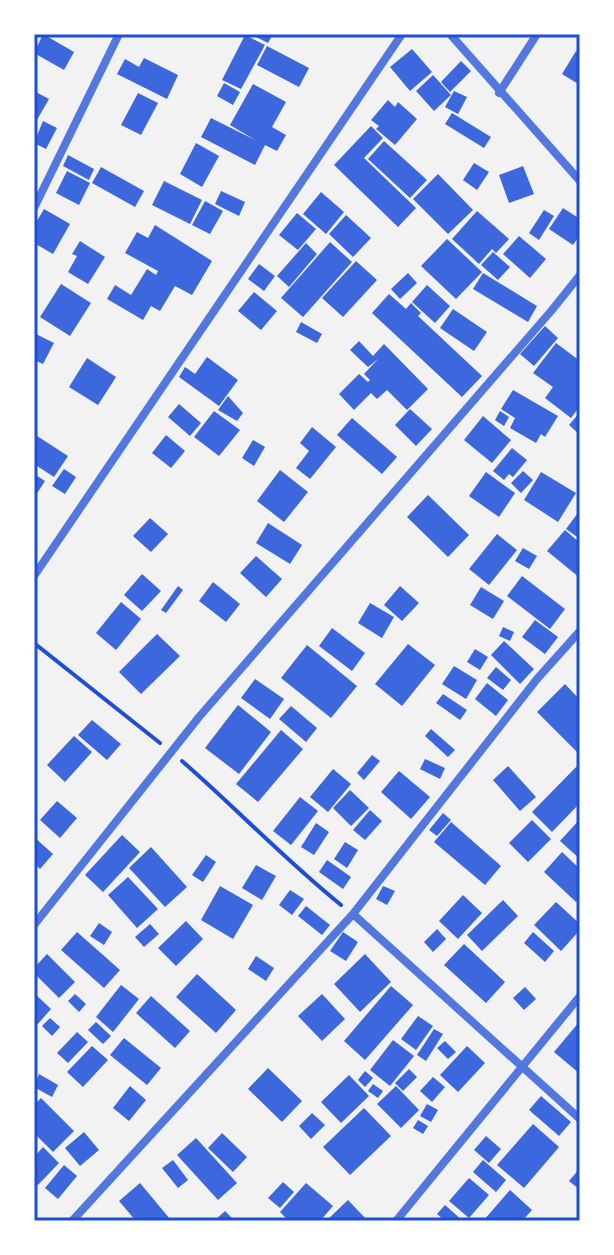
<svg xmlns="http://www.w3.org/2000/svg" width="614" height="1255" font-family="'Varela Round',sans-serif">
<style>
.building{fill:#3d67dc}
.lines{fill:none;stroke-linecap:round;stroke-linejoin:round}
.path{stroke:#1d4ed8;stroke-width:4}
.minor{stroke:#5277de;stroke-width:8}
.neatline{fill:none;stroke:#1d4ed8;stroke-width:3}
</style>
<rect width="100%" height="100%" fill="#f2f2f2"/>
<path class="building" d="M43,34L74,52L64,70L34,53Z
M250,34H273L268,43Z
M245,35L265,45L241,89L222,80Z
M267,46L309,68L299,87L257,65Z
M412,49L432,72L410,91L390,67Z
M576,51L580,54V85L562,74Z
M144,58L178,75L167,99L117,74L125,59L139,67Z
M461,61L471,71L450,92L441,82Z
M433,75L451,95L434,111L416,91Z
M224,83L240,92L233,105L217,96Z
M253,84L286,102L272,127L286,135L277,151L265,145L255,165L201,137L211,118L255,140L230,125Z
M34,91L49,99L34,125Z
M454,91L467,97L458,114L445,107Z
M138,93L158,103L141,135L121,125Z
M388,100L395,107L398,102L417,119L395,145L376,129L379,126L371,120Z
M452,113L491,137L484,148L445,124Z
M43,121L57,128L46,149L34,143Z
M371,126L383,138L364,158L416,208L398,227L334,165Z
M384,141L427,180L410,198L368,159Z
M196,143L219,156L202,187L180,174Z
M68,155L94,169L89,180L63,166Z
M474,163L489,172L477,190L463,180Z
M523,166L534,194L509,203L499,175Z
M101,167L144,191L135,207L92,183Z
M67,171L90,183L79,205L56,193Z
M438,174L473,210L448,234L413,199Z
M164,181L202,200L190,224L152,205Z
M221,191L245,202L239,216L215,204Z
M321,192L344,212L326,234L303,214Z
M205,201L223,211L210,234L192,225Z
M563,208L580,219V235L573,245L549,229Z
M44,209L70,224L53,254L34,243V226Z
M544,210L554,216L539,240L529,233Z
M477,211L509,239L496,253L492,249L479,264L452,239Z
M297,213L316,229L298,250L279,235Z
M346,215L371,238L353,257L329,234Z
M155,225L212,261L192,295L175,286L160,311L151,306L143,320L107,299L115,285L131,295L147,269L156,275L158,271L125,253L137,232L148,238Z
M519,236L546,259L530,278L503,254Z
M447,239L482,272L456,299L421,266Z
M80,241L105,257L88,284L68,272L77,256L72,254Z
M330,242L352,262L303,317L281,298Z
M306,243L317,254L289,287L277,276Z
M493,252L510,267L498,280L481,265Z
M356,261L377,280L343,317L322,298Z
M259,264L275,276L264,291L248,279Z
M408,273L417,283L400,299L391,289Z
M483,273L537,306L528,322L473,289Z
M61,284L91,303L70,336L40,317Z
M427,285L450,306L435,323L412,302Z
M254,292L277,311L261,330L238,311Z
M389,294L406,309L411,303L421,313L418,316L482,376L462,397L372,313Z
M453,309L487,332L474,351L440,328Z
M301,322L322,334L317,343L296,332Z
M545,326L558,338L534,366L520,354Z
M34,333L54,343L43,364L34,360Z
M359,341L373,356L384,344L428,389L407,410L387,390L377,399L371,393L354,410L339,394L359,374L368,382L370,380L364,374L378,359L368,367L350,350Z
M556,343L580,361V406L571,418L545,398L553,387L533,373Z
M207,357L238,380L219,406L179,377L185,367L195,374Z
M87,358L116,377L98,405L69,387Z
M513,390L558,416L545,437L541,434L536,443L510,428L515,418L501,409Z
M228,396L243,413L237,421L218,410Z
M179,404L201,423L190,436L168,417Z
M410,409L432,429L416,446L395,425Z
M214,411L240,430L219,456L194,437Z
M500,411L509,417L504,426L495,420Z
M580,412V431L578,433L569,425Z
M483,416L511,440L492,463L464,440Z
M352,418L397,457L382,474L337,435Z
M312,427L336,447L310,479L296,468L309,451L300,443Z
M34,434L68,456L54,477L34,464Z
M166,435L185,451L171,468L152,453Z
M253,440L265,447L254,466L242,458Z
M512,448L527,460L513,477L509,474L504,480L493,471Z
M64,469L76,477L65,494L52,486Z
M280,470L308,492L284,522L257,501Z
M523,471L533,480L521,493L511,483Z
M486,472L515,493L499,517L469,496Z
M541,472L576,493L558,522L524,500Z
M34,474L45,481L34,498Z
M428,495L469,535L448,557L407,517Z
M580,510V539L566,529Z
M150,518L168,534L151,552L133,536Z
M268,523L302,545L290,564L256,543Z
M565,530L580,543V578L547,551Z
M497,534L517,550L489,585L469,569Z
M523,548L537,556L529,569L515,561Z
M256,556L282,579L266,597L240,573Z
M142,574L161,591L142,611L124,595Z
M522,576L565,609L550,629L507,596Z
M213,582L240,604L226,622L199,601Z
M178,586L183,590L166,613L161,610Z
M400,586L419,603L402,621L384,605Z
M481,587L504,601L493,619L470,605Z
M121,602L141,619L116,650L96,633Z
M370,603L394,617L382,638L358,623Z
M535,620L558,637L545,654L522,637Z
M503,627L514,632L510,641L499,636Z
M332,628L365,653L352,671L319,646Z
M157,634L180,656L141,694L119,672Z
M504,641L534,669L520,684L491,655Z
M408,644L435,665L402,706L375,684Z
M307,645L357,686L331,718L281,678Z
M475,649L488,657L480,670L467,662Z
M454,666L477,680L466,699L442,684Z
M496,667L511,680L503,690L487,678Z
M255,679L284,699L270,719L241,698Z
M487,683L508,700L496,716L475,699Z
M565,684L580,700V755L537,712Z
M443,694L467,710L460,720L436,703Z
M238,705L271,732L239,774L205,748Z
M291,706L317,728L306,742L279,719Z
M92,720L121,744L107,760L78,735Z
M431,729L455,750L448,757L425,736Z
M281,730L303,749L258,802L236,784Z
M74,736L92,752L65,782L47,765Z
M372,755L380,761L364,780L357,773Z
M425,759L445,768L440,779L420,769Z
M579,764L580,803L552,832L532,812Z
M508,766L536,797L520,811L493,780Z
M333,769L351,784L328,812L310,797Z
M399,771L430,797L411,819L381,792Z
M350,790L369,808L351,826L333,808Z
M300,797L318,811L291,845L273,831Z
M57,801L77,818L60,838L40,820Z
M370,810L382,821L365,840L353,830Z
M443,813L451,820L437,836L429,830Z
M580,819V859L560,841Z
M532,820L551,839L528,862L509,843Z
M451,822L501,866L485,885L434,842Z
M316,823L329,832L314,855L301,847Z
M122,835L140,852L103,892L85,875Z
M34,837L53,854L40,869L34,863Z
M345,842L358,850L347,868L334,859Z
M151,847L187,887L165,907L129,868Z
M562,852L580,869V898L576,902L544,872Z
M206,855L216,862L203,882L192,875Z
M327,860L351,877L343,889L319,872Z
M256,865L276,876L262,900L242,888Z
M128,877L158,909L137,928L108,895Z
M220,886L253,905L233,939L201,920Z
M383,886L395,891L387,905L376,899Z
M290,890L304,899L292,915L279,905Z
M463,895L482,913L458,939L439,921Z
M503,900L518,916L482,951L467,935Z
M556,902L580,924V930L561,951L534,925Z
M306,906L330,925L322,935L298,916Z
M186,921L203,939L176,966L158,948Z
M99,923L112,932L104,945L90,936Z
M150,924L159,934L144,947L135,937Z
M437,929L446,939L433,952L424,942Z
M77,932L120,970L104,988L61,950Z
M343,932L358,942L346,961L330,951Z
M533,932L554,951L545,962L524,943Z
M464,944L505,982L486,1003L444,965Z
M47,954L75,982L59,998L34,973V968Z
M365,954L391,982L360,1012L334,984Z
M256,956L274,968L266,981L248,969Z
M197,974L236,1010L216,1033L176,997Z
M121,985L139,999L113,1032L96,1017Z
M391,986L413,1005L365,1060L344,1041Z
M525,987L536,999L524,1010L513,998Z
M34,993L51,1009L36,1026L34,1024Z
M75,994L86,1004L79,1012L68,1001Z
M322,994L345,1019L322,1041L298,1016Z
M151,996L190,1031L175,1048L136,1013Z
M418,1016L433,1026L416,1050L401,1039Z
M50,1018L60,1027L52,1036L42,1026Z
M580,1021V1074L554,1052Z
M96,1022L111,1036L103,1044L88,1030Z
M434,1029L443,1034L426,1061L417,1055Z
M77,1032L88,1042L68,1063L57,1053Z
M124,1038L161,1068L147,1085L110,1055Z
M393,1040L414,1056L390,1086L370,1070Z
M445,1041L456,1052L448,1059L437,1048Z
M92,1046L108,1060L83,1087L67,1072Z
M467,1046L485,1063L458,1092L440,1075Z
M268,1068L302,1101L282,1122L248,1089Z
M409,1069L417,1077L403,1091L395,1083Z
M365,1071L373,1078L365,1087L358,1080Z
M39,1074L58,1085L52,1097L34,1087Z
M349,1075L369,1096L341,1123L321,1102Z
M433,1077L445,1087L432,1102L420,1091Z
M373,1084L383,1091L378,1098L368,1091Z
M130,1086L146,1100L129,1121L113,1108Z
M396,1086L419,1110L401,1128L377,1104Z
M541,1096L571,1122L559,1136L529,1110Z
M41,1098L74,1131L53,1152L34,1133V1105Z
M427,1104L438,1110L431,1122L420,1116Z
M364,1108L391,1136L350,1175L323,1147Z
M312,1113L325,1125L311,1139L299,1126Z
M418,1120L428,1126L423,1134L413,1128Z
M533,1124L559,1147L524,1188L497,1165Z
M84,1132L99,1150L80,1166L65,1148Z
M222,1133L247,1157L233,1172L208,1148Z
M486,1136L501,1149L489,1163L474,1150Z
M196,1138L237,1183L218,1200L177,1155Z
M43,1147L59,1163L38,1185L34,1181V1157Z
M173,1160L188,1180L178,1188L162,1168Z
M483,1160L506,1180L496,1192L473,1172Z
M64,1165L77,1176L58,1199L45,1188Z
M580,1168V1190L569,1181Z
M469,1178L489,1195L469,1218L449,1201Z
M283,1182L294,1192L280,1208L268,1198Z
M140,1183L170,1219L167,1221H136L119,1201Z
M306,1183L333,1206L320,1221H289L280,1212Z
M510,1190L532,1210L522,1221H483Z
M348,1200L368,1221H326Z
M445,1205L463,1221H445L437,1214Z
M225,1211L235,1221H214Z"/>
<g class="lines">
<path class="path" d="M34,643L160,743
M182,761C236,808 285,860 341,905"/>
<path class="minor" d="M450,34L580,181
M499,93L537,34
M34,208L119,34
M34,576L402,34
M353,914L580,1119
M34,925L199,717L552,310L580,275
M72,1221L353,914L537,679L580,631
M396,1221L580,996"/>
</g>
<rect width="614" height="1255" fill="none" stroke="#ffffff" stroke-width="72"/>
<rect x="36" y="36" width="542" height="1183" class="neatline"/>
</svg>
